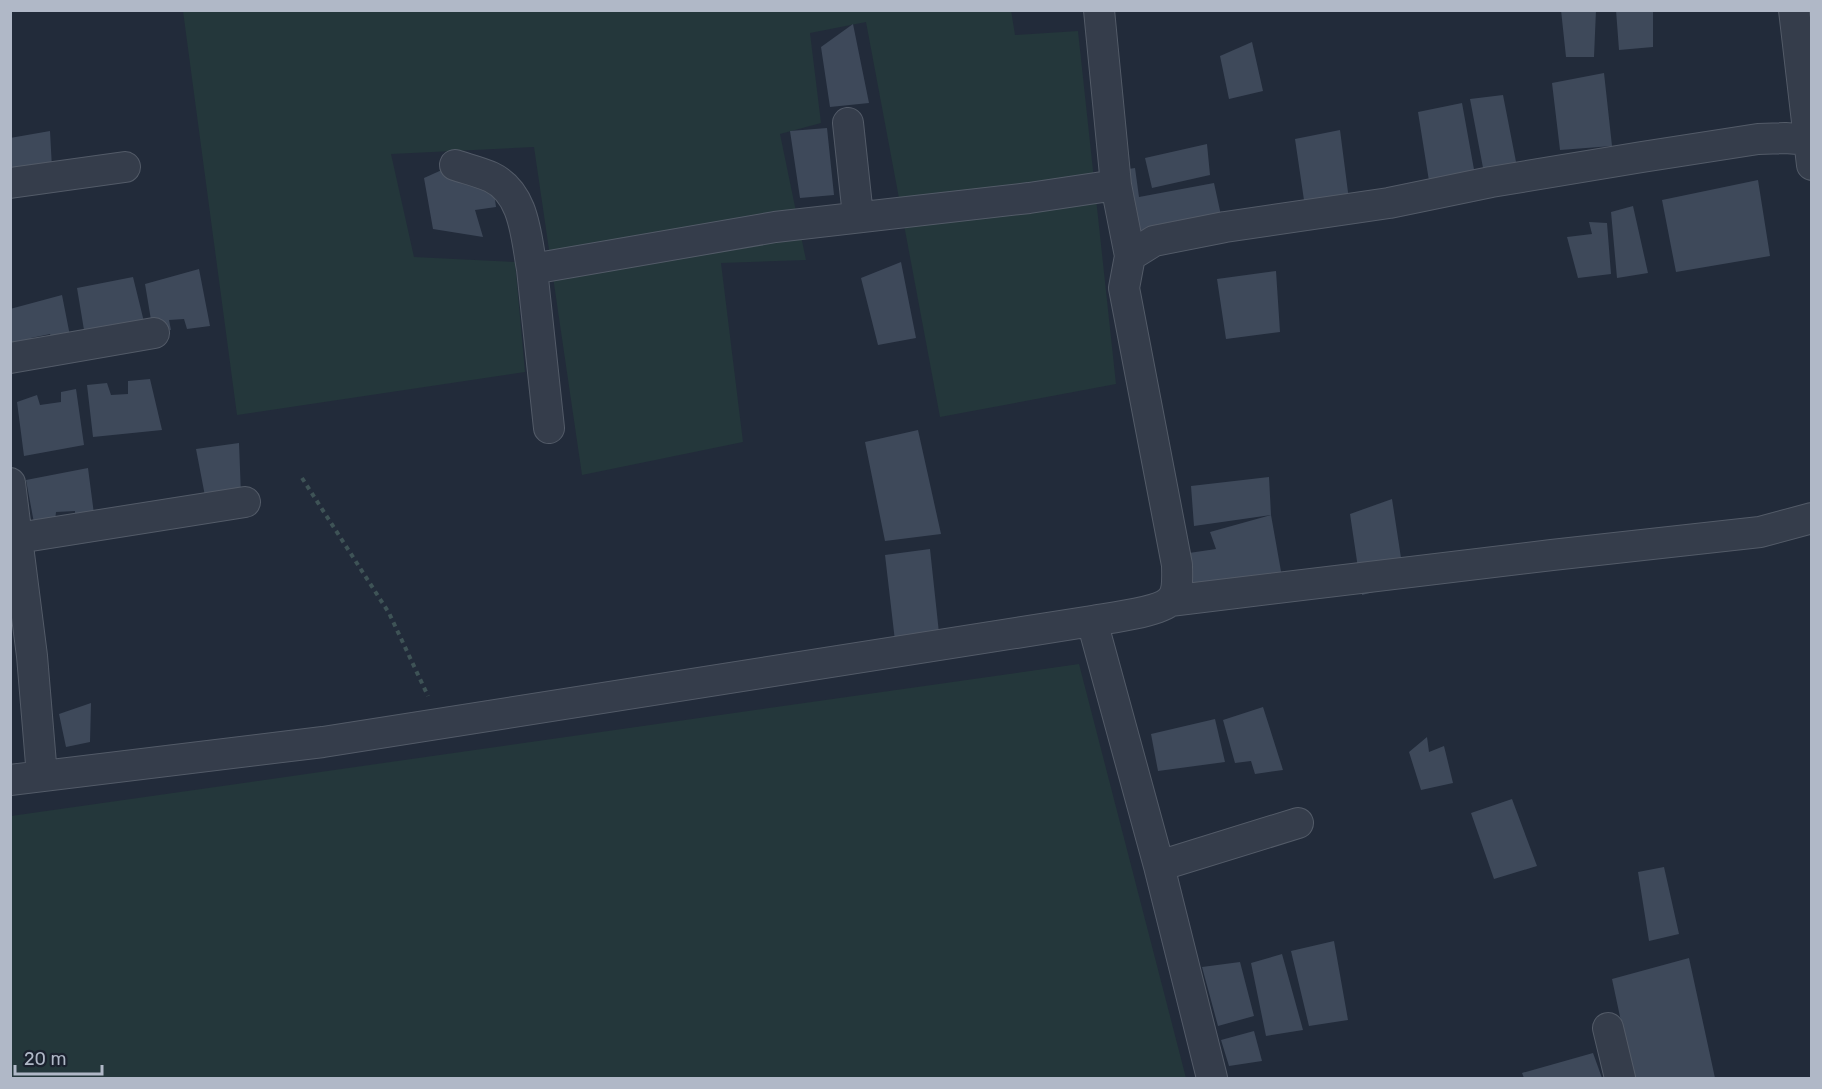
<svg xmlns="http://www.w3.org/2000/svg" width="1822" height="1089" font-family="Rubik,sans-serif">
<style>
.green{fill:#24373b}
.building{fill:#3e495a}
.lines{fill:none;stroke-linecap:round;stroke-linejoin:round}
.street-casing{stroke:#535b68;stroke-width:32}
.path{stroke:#3e5356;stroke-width:4;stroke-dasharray:4.5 4.5;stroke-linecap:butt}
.street{stroke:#353d4b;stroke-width:30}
</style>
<rect width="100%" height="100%" fill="#222b3a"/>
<path class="green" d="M1011,10L1015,35L1078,31L1116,384L940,417L866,22L810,33L821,123L780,134L806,260L721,263L743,442L582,475L534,147L391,154L414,257L515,262L525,372L237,415L183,11Z
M1079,664L1186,1078H11V816Z"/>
<path class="building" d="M1561,10H1596L1594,57H1566Z
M1616,10H1653V47L1619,50Z
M853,24L869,103L830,107L821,47Z
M1252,42L1263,91L1229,99L1220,56Z
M1604,73L1612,146L1560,150L1552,83Z
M1503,95L1517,167L1484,173L1470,99Z
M1462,103L1475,175L1429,181L1418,112Z
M827,128L834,195L800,198L790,131Z
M1340,130L1349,200L1305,207L1295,139Z
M50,131L52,168L10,172V138Z
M1207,144L1210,175L1152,188L1145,158Z
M1135,168L1139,197L1214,183L1222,220L1137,238L1122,170Z
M444,169L493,185L496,207L475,210L483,237L433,229L424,178Z
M1758,180L1770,256L1676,272L1662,200Z
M1633,206L1648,273L1617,278L1611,212Z
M1589,222L1607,223L1611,274L1578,278L1567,237L1592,234Z
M901,262L916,338L878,345L861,278Z
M199,269L210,326L187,329L184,319L169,320L171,330L152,326L145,284Z
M1276,271L1280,332L1226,339L1217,279Z
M133,277L146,330L85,336L77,288Z
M62,295L71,341L54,345L50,334L31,338L33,348H12L10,309Z
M150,379L162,430L93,437L87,385L107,383L111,395L128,394V381Z
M76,389L84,445L24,456L17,402L37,395L40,405L61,402V392Z
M918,430L941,534L885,541L865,442Z
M239,443L241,495L205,496L196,449Z
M88,468L94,514L75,516V511L56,512L55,521L34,523L26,480Z
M1269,477L1271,515L1282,577L1192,583L1189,553L1216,549L1210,532L1271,515L1194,526L1191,486Z
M1392,499L1405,584L1362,595L1350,514Z
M930,549L939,633L895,641L885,555Z
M91,703L90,742L66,747L59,714Z
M1263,707L1283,770L1255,774L1251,761L1235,763L1223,720Z
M1215,719L1225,762L1158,771L1151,734Z
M1427,737L1429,752L1444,746L1453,783L1421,790L1409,752Z
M1512,799L1537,866L1494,879L1471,813Z
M1664,867L1679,934L1649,941L1638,872Z
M1334,941L1348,1020L1309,1026L1291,951Z
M1282,954L1303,1030L1266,1036L1251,963Z
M1689,958L1715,1078H1633L1612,979Z
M1240,962L1254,1016L1218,1026L1202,967Z
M1254,1031L1262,1061L1229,1066L1221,1040Z
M1593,1053L1602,1078H1524L1522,1073Z"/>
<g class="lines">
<g class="street-casing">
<path id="street" d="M1099,10L1116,185L1130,256
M1794,10L1812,165
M848,123L858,216
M455,165C467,169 480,172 491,177C525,193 526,237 532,269
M10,183L125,167
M10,358L154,333
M549,428L532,269L775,227L1029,198L1116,185
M10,483L32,656L42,776
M18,538L245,502
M1170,601L1552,555L1760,532L1812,518
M1092,621L1159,866L1212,1078
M10,780L323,742L1092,621C1109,618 1159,612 1170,601C1179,593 1177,576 1177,565L1124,288L1130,256L1154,241L1225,227L1389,203L1491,182L1642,157L1758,139L1785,138L1812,140
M1159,866L1298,823
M1608,1028L1620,1078"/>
</g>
<path class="path" d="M302,478L389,613L428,696"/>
<use href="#street" class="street"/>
</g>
<rect width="1822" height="1089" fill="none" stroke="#b0b8c7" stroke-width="24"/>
<path d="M15 1065v9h87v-9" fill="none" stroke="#b0b8c7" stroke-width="3"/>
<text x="24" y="1065" font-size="18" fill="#b0b8c7" stroke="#1b222f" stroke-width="4.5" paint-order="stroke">20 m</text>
</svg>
